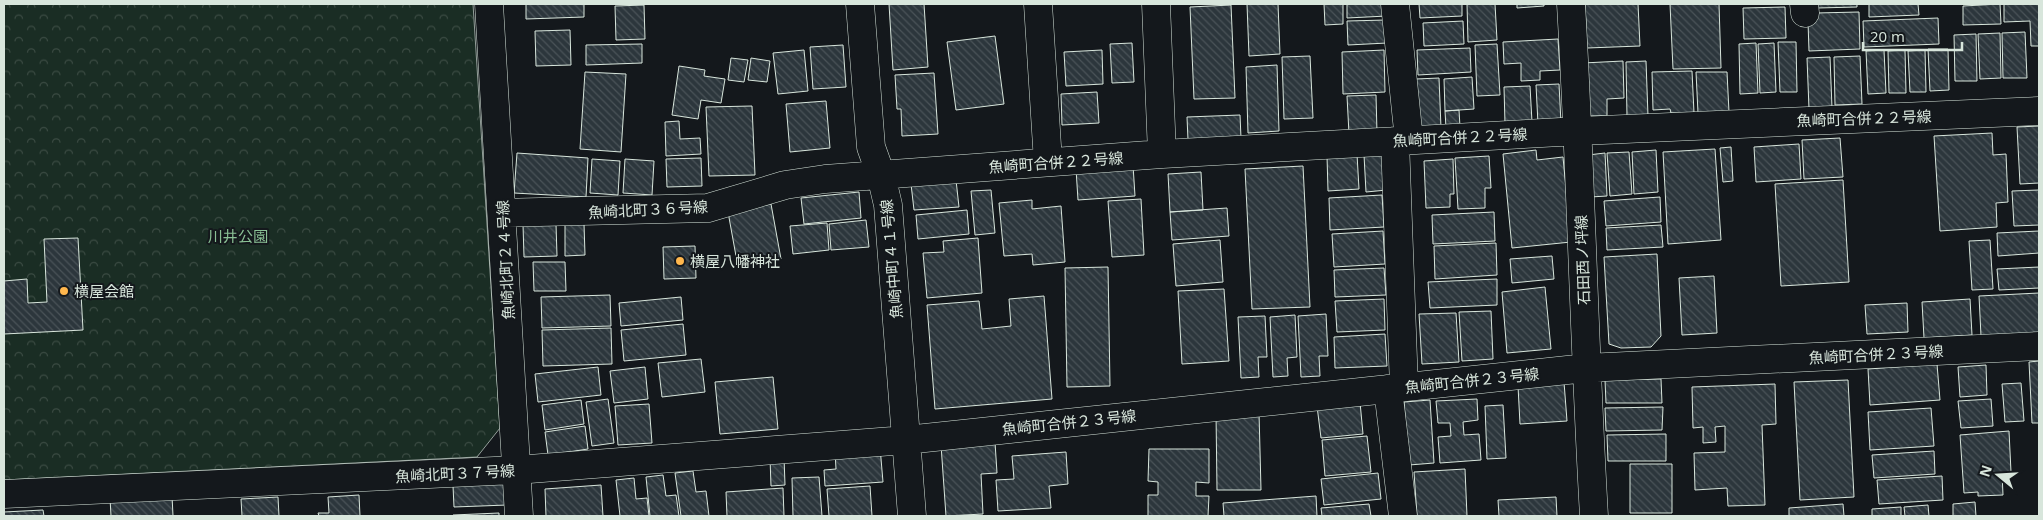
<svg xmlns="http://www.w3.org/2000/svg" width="2043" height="520" font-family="'Open Sans','Noto Sans JP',sans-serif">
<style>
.park{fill:url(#park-crowns);stroke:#939e99}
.building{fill:url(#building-back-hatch);stroke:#d8e6dc}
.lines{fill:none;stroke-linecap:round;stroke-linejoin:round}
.minor-casing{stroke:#d8e6dc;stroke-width:29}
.minor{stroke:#14181c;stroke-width:28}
.poi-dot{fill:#ffb74d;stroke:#14181c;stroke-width:2}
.labels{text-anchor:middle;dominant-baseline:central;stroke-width:4;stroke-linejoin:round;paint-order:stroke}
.street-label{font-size:15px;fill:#d8e6dc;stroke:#14181c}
.park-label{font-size:15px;fill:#8ac095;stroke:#14181c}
.poi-label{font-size:15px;fill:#d8e6dc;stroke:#14181c;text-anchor:start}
</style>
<defs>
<pattern id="park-crowns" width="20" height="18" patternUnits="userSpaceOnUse" patternTransform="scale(1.25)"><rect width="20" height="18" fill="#1a2d24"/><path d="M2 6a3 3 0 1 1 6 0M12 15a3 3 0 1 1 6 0" fill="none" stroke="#3b4b43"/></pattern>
<pattern id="building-back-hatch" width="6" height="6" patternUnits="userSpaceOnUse" patternTransform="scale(1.25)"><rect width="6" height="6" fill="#2c363c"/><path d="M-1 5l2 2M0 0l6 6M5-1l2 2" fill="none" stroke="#4a5358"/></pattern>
</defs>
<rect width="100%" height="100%" fill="#14181c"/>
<path class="park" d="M4,4H473L500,428L477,457L4,480Z"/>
<path class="building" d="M526,4H584V17L526,19Z
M889,4H924L928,67L893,70Z
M1247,4H1278L1280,54L1249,56Z
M1324,4H1343V24L1325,25Z
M1347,4H1387V16L1347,18Z
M1419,4H1462V16L1420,18Z
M1467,4H1495L1497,40L1468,42Z
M1517,4H1544V6L1517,8Z
M1585,4H1638L1640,46L1587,48Z
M1670,4H1719L1721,68L1673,69Z
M1817,4H1857V7L1817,8Z
M1869,4H1918L1919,15L1869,17Z
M2000,4L2001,24L1963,25V6Z
M2004,4H2039V46H2031L2030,21L2004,22Z
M644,5L645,39L616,40L615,6Z
M1231,5L1235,98L1194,99L1190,7Z
M1785,7L1786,38L1744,39L1743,8Z
M1859,12L1860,49L1809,51L1808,22L1816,21V13Z
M1938,18L1939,44L1864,47L1863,21Z
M1386,20L1387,43L1348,45L1347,21Z
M1463,21L1464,44L1424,46L1423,23Z
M570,30L571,65L536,66L535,31Z
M2025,32L2027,78H2003L2002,33Z
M2000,33L2001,78L1980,79L1978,34Z
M1976,34L1977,81H1955L1954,35Z
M995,36L1004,104L956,110L947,42Z
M1558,39L1560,70L1540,71V80L1521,81V63L1504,64L1503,42Z
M1778,42H1796L1797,92H1780Z
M1132,43L1134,82L1112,83L1110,44Z
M1756,43L1758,93L1740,94L1739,44Z
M1774,43L1776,92L1760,93L1758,44Z
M642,44V63L586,65V45Z
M1497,44L1500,95L1477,96L1475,45Z
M843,45L846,87L813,89L810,47Z
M1470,48L1471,72L1418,75L1417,50Z
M1928,49H1948L1949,90L1930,91Z
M804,50L808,91L778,94L773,53Z
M1102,50L1103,84L1066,86L1064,52Z
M1384,50L1385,92L1343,94L1342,52Z
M1884,50L1886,93L1868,94L1866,51Z
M1905,50L1906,93H1889L1888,51Z
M1925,50L1926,92H1910L1908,51Z
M1310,56L1313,118L1284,119L1282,57Z
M1860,56L1862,104L1835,105L1834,57Z
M1830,57L1832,108L1809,109L1807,58Z
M731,58L748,60L744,82L728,80Z
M751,58L770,61L767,82L748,80Z
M1623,61L1624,98L1607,99V116H1585L1583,63Z
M1646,61L1648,116L1627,117L1626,62Z
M1277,65L1279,131L1248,133L1246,67Z
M679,66L705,70L704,76L725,79L721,103L701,100L698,119L672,115Z
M1692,71L1694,113H1671L1670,109L1653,110L1652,72Z
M585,72L626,74L621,152L580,149Z
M1696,72H1727L1729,112L1698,113Z
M934,73L938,134L902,136L901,109H897L895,75Z
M1472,77L1474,109L1445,111L1444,79Z
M1439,78L1441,128L1418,129L1416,79Z
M1559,84L1561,123L1538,124L1536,85Z
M1530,86L1532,122L1505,124L1504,87Z
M1097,92L1099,123L1062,125L1061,94Z
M1376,95L1377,133L1349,134L1347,96Z
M826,101L830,148L790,152L786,104Z
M752,106L755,175L709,176L706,107Z
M1459,110L1460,127L1446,128L1445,111Z
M1240,115L1241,138L1188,140L1187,117Z
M679,121L680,139L700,138L701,154L666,156L665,122Z
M2039,126V183L2020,184L2017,127Z
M1992,133L1993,155L2006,154L2008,202L1996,203L1997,227L1940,231L1934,136Z
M1840,138L1843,177L1804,179L1802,140Z
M1799,144L1801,179L1756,182L1754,147Z
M1731,147L1733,181L1723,182L1720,148Z
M1715,149L1721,240L1668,244L1663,152Z
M1536,150L1537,160L1563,157L1571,242L1512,248L1503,154Z
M1656,150L1658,192L1634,194L1632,152Z
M1629,152L1632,194L1610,196L1607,153Z
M517,153L588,158L586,197L514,193Z
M1605,153L1607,196L1590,197L1588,155Z
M1357,154L1359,189L1328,191L1327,156Z
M1386,154L1387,190L1366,192L1364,155Z
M1489,156L1491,188H1485V208L1458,209L1455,158Z
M701,158L702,186L667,187L666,159Z
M592,159L620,161L618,195L590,193Z
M625,159L654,161L652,195L623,193Z
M1453,159L1454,194H1450V207L1426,208L1424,161Z
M1133,165L1135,196L1078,200L1076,169Z
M1303,166L1310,307L1252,309L1245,169Z
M1201,172L1203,210L1170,212L1168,174Z
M956,180L959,207L914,210L911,184Z
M1843,180L1849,282L1781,286L1775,184Z
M991,190L995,233L975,235L971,191Z
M2039,190V225L2014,226L2012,191Z
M859,192L861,218L804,224L801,198Z
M1382,195L1384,227L1330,230L1329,198Z
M1660,197L1661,222L1606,226L1604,201Z
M1141,199L1144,255L1112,257L1108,201Z
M1032,200V209L1061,206L1065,262L1033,265L1032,254L1004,256L999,203Z
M771,204L781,259L738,267L728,212Z
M1227,208L1229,236L1172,240L1170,212Z
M967,210L969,234L918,239L916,215Z
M1494,212L1495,241L1433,244L1432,215Z
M866,220L869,247L831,250L829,224Z
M827,223L829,250L793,254L790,226Z
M556,224L557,256L524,257L523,225Z
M565,224H584L585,255L565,256Z
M1661,225L1663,247L1607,250L1606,228Z
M1383,231L1385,264L1334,267L1332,234Z
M2039,231V253L1998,256L1997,233Z
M78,238L83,330L4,334V281L27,279L28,303L47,302L44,239Z
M978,238L982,293L927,298L923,253L944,252L943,241Z
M1220,240L1223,282L1176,286L1173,244Z
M1990,240L1993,289L1972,290L1969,241Z
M1496,243L1497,275L1435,279L1434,246Z
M695,246L696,278L664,279L663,247Z
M1657,254L1661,336L1651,347L1621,348L1609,344L1604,257Z
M1552,256L1554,279L1512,283L1510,259Z
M533,262H565L566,291H534Z
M1108,267L1110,386L1067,387L1065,268Z
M2039,267V288L1999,290L1997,269Z
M1384,268L1386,295L1335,297L1334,270Z
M1714,276L1717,333L1682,335L1679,278Z
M1497,279V305L1430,308L1428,282Z
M1545,287L1551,349L1507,353L1502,292Z
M1224,289L1229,361L1182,364L1178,291Z
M2039,293V333L1981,336L1979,296Z
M610,295L611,326L542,328L541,297Z
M1044,296L1052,399L935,409L927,305L979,301L982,329L1011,326L1009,299Z
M681,297L683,320L621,326L619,303Z
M1384,299L1385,330L1337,332L1335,301Z
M1970,299L1972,335L1924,338L1922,302Z
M1907,303L1908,332L1867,334L1865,305Z
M1491,311L1493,359L1462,361L1459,312Z
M1456,313L1459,362L1422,364L1419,314Z
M1326,314L1328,356H1319L1320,376L1301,377L1298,316Z
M1295,315L1297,357L1287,358L1288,376L1273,377L1270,317Z
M1265,316L1267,357H1258L1259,377L1241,378L1238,317Z
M683,324L686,355L624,361L621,330Z
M611,328L612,364L543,366L542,330Z
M1385,334L1387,366L1335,368L1334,337Z
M701,359L705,392L662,397L658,363Z
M2039,361V423H2032L2029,362Z
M1937,364L1940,400L1870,405L1868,369Z
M1986,365L1987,395L1960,397L1958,367Z
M598,367L601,395L538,402L535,374Z
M645,367L648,399L614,403L610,371Z
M773,377L778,429L720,434L715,382Z
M1661,379L1662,403H1606L1605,380Z
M1848,380L1854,497L1800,500L1794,382Z
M1564,382L1567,421L1520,424L1518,386Z
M2021,383L2024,421L2005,422L2002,384Z
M1775,384L1776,424L1762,425L1765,505L1728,506L1727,488L1695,490L1694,453L1725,452V426L1715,427L1716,442L1703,443V427L1693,428L1692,387Z
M608,399L614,443L592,446L586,402Z
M1477,399L1478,420L1463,422L1464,435L1479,434L1481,460L1440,463L1438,437L1451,436L1450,423H1438L1436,401Z
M1991,399L1993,426L1961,428L1958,401Z
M581,400L584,424L545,430L542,405Z
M1430,400L1434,463L1409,465L1404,402Z
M1360,402L1363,434L1321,438L1317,406Z
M649,404L652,443L618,445L615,406Z
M1503,405L1506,458L1487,459L1485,406Z
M1663,407L1662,430L1606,431L1605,408Z
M1931,408L1934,446L1870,450L1868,412Z
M1259,412L1261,490H1217L1216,413Z
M585,426L588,449L548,455L545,432Z
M2009,431L2011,472L2002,473L2003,495L1978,496V492L1964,493L1960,435Z
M1666,434V461H1608L1607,435Z
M1367,436L1371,472L1325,476L1322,440Z
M995,442L997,473L981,474L983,514L946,516L941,445Z
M880,447L883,482L825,486L824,470L836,469L835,451Z
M1149,449H1209V483L1196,482V496H1209L1208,516H1148V495H1158V482L1148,481Z
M1934,451L1935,474L1874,478L1872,455Z
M1066,452L1068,484L1049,486L1051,508L998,511L996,480L1014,479L1012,456Z
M784,457L785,485L771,486L770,458Z
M1630,464H1672V513H1630Z
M1465,469L1467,516H1417L1414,472Z
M693,471L696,492L706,491L709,516H681L675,473Z
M1378,473L1381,499L1324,505L1321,479Z
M663,475L666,496L676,495L679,516H650L646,477Z
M1942,476L1943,500L1879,504L1877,480Z
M819,477L822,516H793L792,478Z
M634,478L636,499L647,498L649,516H620L616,480Z
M506,484L507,505L454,507L453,486Z
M601,485L603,516H546L545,489Z
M870,486L872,516H829L827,489Z
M783,488L784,516H727L726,492Z
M172,495L173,516H111L110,498Z
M359,495L360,516H319L318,513H329L328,497Z
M1316,496L1317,516H1224L1223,503Z
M278,497L279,516H242L241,499Z
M1556,497L1557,516H1499L1498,500Z
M1975,502L1976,516H1953V504Z
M1369,504L1371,516H1322L1321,508Z
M1843,504L1844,516H1789V508Z
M1928,505L1929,516H1905L1904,507Z
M1901,507V516H1872V509Z
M43,510L44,516H4V512Z
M499,513V516H454L453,515Z"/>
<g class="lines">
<g class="minor-casing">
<path id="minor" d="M489,4L519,516
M860,4L871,147L881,175L888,205L912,516
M1038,4L1048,162
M1156,4L1162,154
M1395,4L1409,140
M1571,4C1581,174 1584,345 1594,516
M1804,4L1805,13
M1395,141L1404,387
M502,213L708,208L785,185L825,179L1162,154L1579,131L2039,111
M1388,389L1403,516
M4,494L516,470L906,440L1586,368L2039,346"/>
</g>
<use href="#minor" class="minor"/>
</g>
<g class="poi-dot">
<circle cx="680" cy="261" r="5"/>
<circle cx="64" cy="291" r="5"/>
</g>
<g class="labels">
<g class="street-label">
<text transform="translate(1864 118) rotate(-2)">魚崎町合併２２号線</text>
<text transform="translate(1460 137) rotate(-3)">魚崎町合併２２号線</text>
<text transform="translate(1056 162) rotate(-4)">魚崎町合併２２号線</text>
<text transform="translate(648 209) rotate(-3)">魚崎北町３６号線</text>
<text transform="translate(891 259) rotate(-95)">魚崎中町４１号線</text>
<text transform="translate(505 260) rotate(-93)">魚崎北町２４号線</text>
<text transform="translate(1582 260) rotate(-92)">石田西ノ坪線</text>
<text transform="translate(1876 354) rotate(-3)">魚崎町合併２３号線</text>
<text transform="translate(1472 380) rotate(-6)">魚崎町合併２３号線</text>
<text transform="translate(1069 422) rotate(-6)">魚崎町合併２３号線</text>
<text transform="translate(455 473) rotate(-3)">魚崎北町３７号線</text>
</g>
<g class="park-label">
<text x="238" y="236">川井公園</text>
</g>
<g class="poi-label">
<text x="690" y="261">横屋八幡神社</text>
<text x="74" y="291">横屋会館</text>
</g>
</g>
<rect width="2043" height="520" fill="none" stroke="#d8e6dc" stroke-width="10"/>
<g transform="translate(1998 475) rotate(288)" stroke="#14181c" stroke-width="4" paint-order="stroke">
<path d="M0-4L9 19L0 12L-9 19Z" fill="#d8e6dc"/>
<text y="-8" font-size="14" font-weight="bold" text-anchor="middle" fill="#d8e6dc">N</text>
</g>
<path d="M1863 42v8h99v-8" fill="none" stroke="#d8e6dc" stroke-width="2.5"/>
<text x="1870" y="42" font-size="15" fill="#d8e6dc" stroke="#14181c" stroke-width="4" paint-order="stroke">20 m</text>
</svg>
